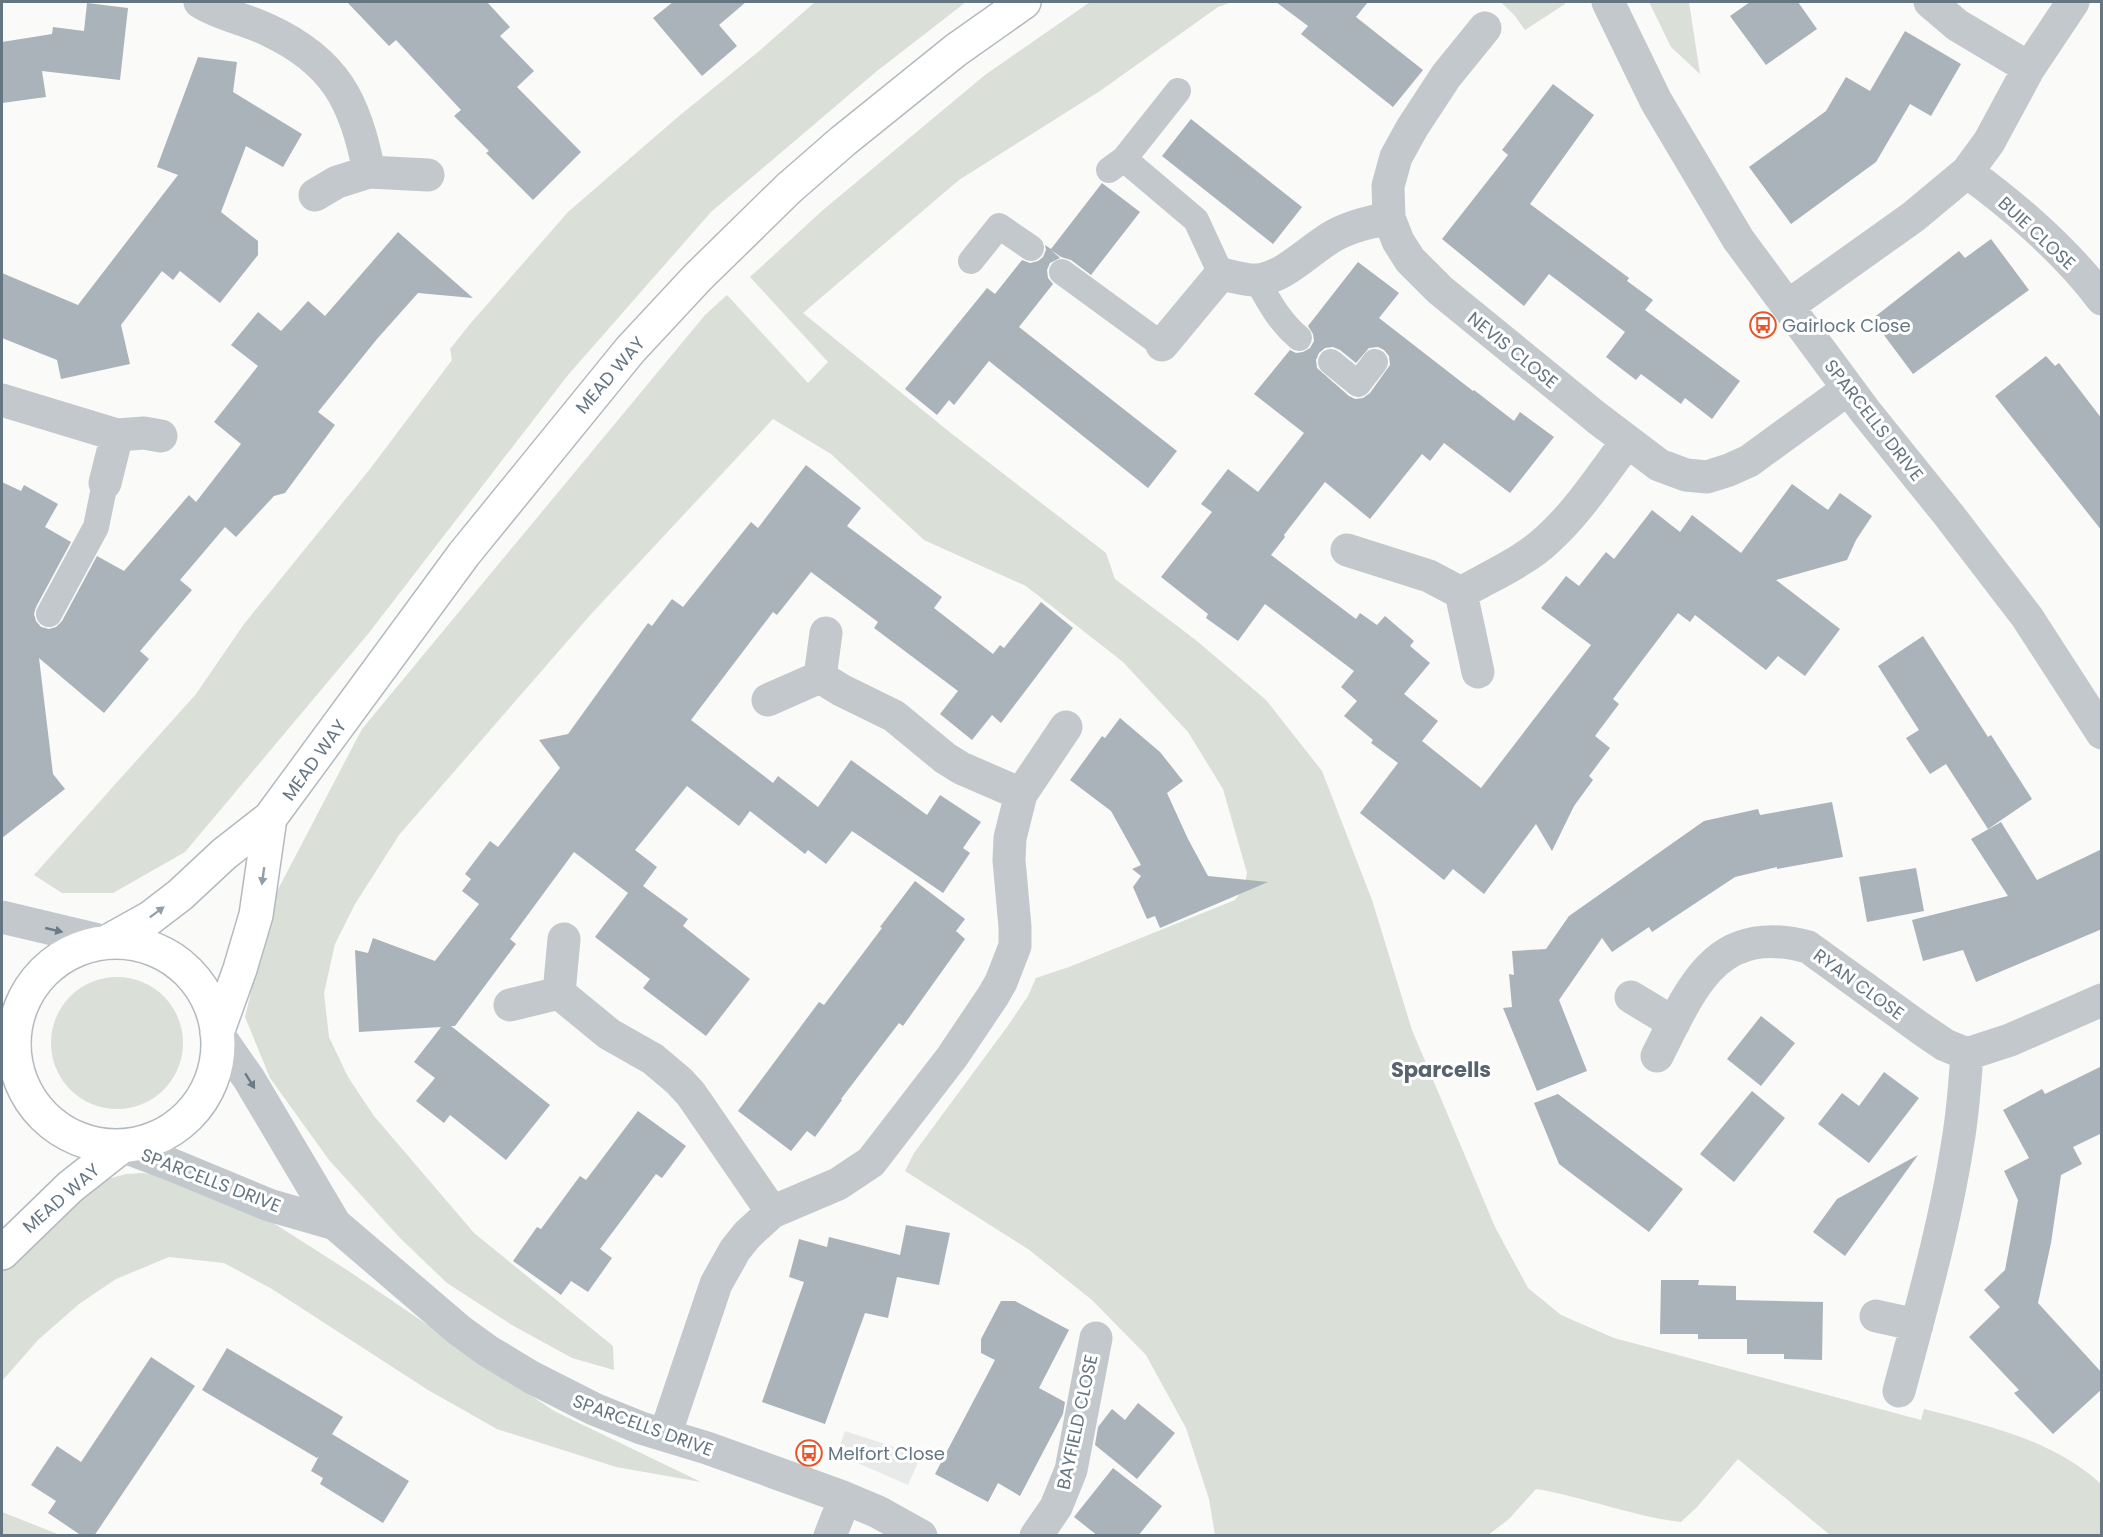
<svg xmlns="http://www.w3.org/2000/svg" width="2103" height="1537" font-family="Poppins,sans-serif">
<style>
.built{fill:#e8e9e9}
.green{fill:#dadfd7}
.building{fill:#aab3b9;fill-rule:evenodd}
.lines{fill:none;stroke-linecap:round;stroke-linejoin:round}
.secondary-casing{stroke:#b3babf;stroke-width:36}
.service{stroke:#c3c8cc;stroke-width:26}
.minor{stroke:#c3c8cc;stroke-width:33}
.secondary{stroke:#fff;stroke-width:33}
.oneway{fill:#939fa8}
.oneway2{fill:#6a7a87}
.labels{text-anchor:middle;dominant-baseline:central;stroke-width:6;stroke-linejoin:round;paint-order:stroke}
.street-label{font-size:18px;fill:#657683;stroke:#fff}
.poi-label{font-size:18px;fill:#657683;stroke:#fff;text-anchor:start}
.quarter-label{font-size:21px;font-weight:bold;fill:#57646e;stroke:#fff}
</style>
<rect width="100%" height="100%" fill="#fafaf8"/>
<path class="built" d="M845,1431L891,1446L919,1460L908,1485L837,1454Z"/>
<path class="green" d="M815,2H966L877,71L711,212L568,375L368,634L185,852L113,893H62L34,875L196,694L244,624L370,469L452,360L450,349L470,324L568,212L679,116L758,52Z
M1090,2H1232L1218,7L1100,91L959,180L803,313L952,434L1106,553L1115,579L1197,641L1266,700L1322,771L1372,900L1412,1030L1495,1227L1528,1288L1561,1315L1614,1338L1921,1420L1924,1409C1985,1425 2054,1440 2101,1484V1535H1830L1738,1459L1697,1507L1681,1522C1631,1516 1585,1497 1536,1489L1509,1519L1488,1535H1215L1209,1499L1186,1428L1146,1355L1092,1300L1028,1249L905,1171L914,1153L1007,1027L1028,996L1036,978L1069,967L1235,900L1244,888L1247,873L1223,789L1188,732L1123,662L1026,586L924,540L831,454L773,419L592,613L399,835L355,904L335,944L324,993L329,1037L348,1077L374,1116L474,1233L613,1346L614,1370L572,1358L512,1325L447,1283L400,1238L329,1160L270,1078L245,1017L273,899L362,729L705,315L727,295L808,383L828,362L750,277L823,210L985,75Z
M1501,2H1565V4L1525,30L1515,16Z
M1649,2H1689L1700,74L1671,47Z
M51 1043a66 66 0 1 1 132 0a66 66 0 1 1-132 0Z
M143,1173L158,1175L264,1217L347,1270L554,1411L701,1482L616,1467L497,1429L428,1390L272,1289L224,1263L169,1257L116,1279L79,1304L38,1340L2,1381V1266L104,1180L126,1174Z
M2,1512L60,1535H2Z"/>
<path class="building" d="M347,2H487L510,27L500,36L534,71L517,87L581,152L533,200L486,153L489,151L454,116L461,110L396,40L389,46Z
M673,2H746L719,25L737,46L702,76L653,18Z
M1276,2H1368L1356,17L1423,70L1393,107L1301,34L1308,26Z
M1750,2H1798L1817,29L1766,65L1730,16Z
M87,3L128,8L120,80L42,71L46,97L2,103V42L52,34L53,27L84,31Z
M1905,31L1961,64L1931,116L1910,104L1876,162L1791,224L1749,167L1826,111L1846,77L1870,91Z
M198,57L237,62L233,92L302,134L283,167L246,146L221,212L258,241V255L220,303L180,271L173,280L162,271L121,325L130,364L61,379L57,360L2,338V273L78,305L178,175L157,167Z
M1553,84L1594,115L1530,204L1629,278L1627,281L1653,300L1645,310L1740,381L1712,419L1685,398L1681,404L1641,374L1636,380L1606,357L1625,332L1549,274L1524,306L1442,239L1508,155L1502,150Z
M1191,119L1302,207L1273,244L1162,156Z
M1102,183L1140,212L1091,275L1071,260L1061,257L1051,250L1060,258L1050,263L1047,270L1048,278L1053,284L1019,327L1177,451L1148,488L989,361L954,405L949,400L937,415L905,389L987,288L995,294L1022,260L1030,263L1038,261L1043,257L1046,250L1045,245L1051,249Z
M398,232L473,298L418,293L377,339L318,412L335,425L285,493L274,496L236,537L225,527L180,580L192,590L140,651L149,659L104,713L39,658L53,774L65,789L2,838V482L21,491L24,485L58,504L45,527L71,542L36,607L34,614L36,621L41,627L49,629L56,627L62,621L97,556L124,571L189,495L196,502L241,444L214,422L258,366L231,345L258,312L281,331L308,301L325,316Z
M1991,239L2029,290L1913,374L1872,319L1959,251L1965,258Z
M1358,262L1399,293L1379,318L1473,391L1474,390L1514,421L1520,412L1554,437L1510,493L1444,443L1430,461L1422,454L1370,519L1325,482L1284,535L1285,537L1271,555L1356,619L1360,613L1377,625L1385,616L1414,641L1410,646L1430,663L1404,694L1438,721L1422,741L1481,788L1591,645L1541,608L1566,576L1579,586L1606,552L1614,559L1652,510L1680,532L1692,515L1741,553L1792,484L1828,510L1840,493L1872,516L1856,540L1847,560L1776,580L1840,629L1805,676L1778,656L1766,670L1695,615L1690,622L1678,613L1613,699L1619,704L1595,736L1610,748L1589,776L1593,780L1574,806L1552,851L1536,824L1484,894L1453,869L1444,880L1360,813L1398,763L1371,743L1373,740L1344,716L1357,701L1341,687L1354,671L1265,604L1238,641L1206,618L1208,614L1161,577L1212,512L1201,504L1228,469L1258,492L1304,433L1254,394L1290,350L1296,353L1303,352L1310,348L1314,341L1313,334L1308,326ZM1333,347L1340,350L1356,363L1369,348L1378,347L1384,350L1389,356L1390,365L1370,393L1363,398L1355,399L1349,396L1317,368L1316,360L1319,353L1325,348Z
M2046,356L2055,366L2059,363L2102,419V531L1995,396Z
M806,465L861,508L847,526L942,597L934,608L993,654L1000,645L1004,648L1041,602L1073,628L1001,723L992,715L972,740L940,714L958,691L874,628L878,622L811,572L777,615L773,612L691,720L773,783L778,776L818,807L851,760L927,815L940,795L981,822L963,848L970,853L943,893L852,831L826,864L808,850L805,854L750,811L739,826L687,786L635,850L657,867L643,886L688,919L683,926L750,979L706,1036L643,988L650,979L595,937L628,893L574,852L510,939L516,944L455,1026H451L550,1105L506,1160L450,1115L444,1123L416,1101L435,1078L414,1062L441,1027L359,1032L355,950L368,953L373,938L435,961L479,904L462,891L471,879L465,874L490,841L498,847L560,768L539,740L568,734L648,623L652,626L672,599L683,607L751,522L758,528Z
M1923,636L1988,737L1991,735L2032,799L1988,829L1946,764L1930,774L1906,738L1919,730L1878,666Z
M1120,718L1160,752L1183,781L1167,793L1188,839L1208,876L1268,882L1160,928L1155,916L1147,919L1133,887L1141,876L1132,869L1141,865L1111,811L1070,780L1102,736L1105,738Z
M1832,802L1843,857L1777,869V867L1735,877L1652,932L1649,927L1612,952L1602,938L1559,1000L1587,1071L1537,1091L1503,1008L1512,1007L1509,974L1514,975L1512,951L1546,949L1569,916L1704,821L1758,809L1760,815Z
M2001,822L2037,880L2102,849V929L1976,982L1963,950L1923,961L1912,920L2008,896L1971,839Z
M1916,868L1924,911L1867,922L1859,877Z
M915,881L965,919L956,931L965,939L903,1026L899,1023L841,1099L842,1100L815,1137L807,1131L791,1151L738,1111L819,1002L824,1005L882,928L880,927Z
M1761,1016L1795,1043L1761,1086L1727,1059Z
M2102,1066V1133L2073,1147L2082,1164L2061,1175L2051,1243L2038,1303L2102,1373V1389L2053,1434L2014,1393L2019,1390L1969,1337L2000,1307L1984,1290L2005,1270L2018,1200L2004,1171L2029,1158L2003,1110L2042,1089L2045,1094Z
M1884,1072L1919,1098L1869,1163L1818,1124L1842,1093L1859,1106Z
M1752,1091L1785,1118L1734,1182L1700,1154Z
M1558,1094L1683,1189L1649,1232L1559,1164L1534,1103Z
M638,1111L686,1146L662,1178L656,1174L600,1249L612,1258L588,1292L571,1281L561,1295L513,1261L537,1227L541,1229L580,1176L586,1180Z
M1918,1155L1845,1256L1813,1232L1837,1199Z
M906,1225L950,1233L939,1285L897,1277L888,1318L865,1313L825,1424L762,1402L804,1282L789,1277L799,1239L827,1247L829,1237L900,1255Z
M1661,1280H1699L1698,1285L1736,1286V1300L1823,1302L1822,1360L1784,1359V1354H1747V1339H1698V1334H1660Z
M1001,1301H1015L1069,1330L1039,1388L1065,1402L1063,1414L1020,1496L998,1483L988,1502L935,1474L995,1360L981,1353V1339Z
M227,1348L343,1417L332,1434L409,1481L383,1523L320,1484L323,1478L311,1471L319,1456L317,1458L202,1390Z
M151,1357L195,1386L94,1536H82L48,1513L56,1501L31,1485L57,1446L81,1462Z
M1138,1403L1175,1433L1137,1479L1095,1445L1098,1427L1112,1409L1125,1420Z
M1113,1468L1162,1506L1138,1536H1098L1074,1517Z"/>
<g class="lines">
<g class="secondary-casing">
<path id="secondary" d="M107,942L150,918L180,895L224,854L270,818L464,554L630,350L697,278L789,188L843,141L956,50L1024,2
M14 1044a102 102 0 1 1 204 0a102 102 0 1 1-204 0Z
M217,1033L240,969L256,915L270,818
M2,1253L70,1187L122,1146"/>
</g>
<path class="service" d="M1124,159L1196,220L1221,274
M1109,170L1124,159L1178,91
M971,261L999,226L1031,248
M1062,272L1162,345
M1257,280C1269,302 1279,321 1299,338
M1331,362L1358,384L1375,362
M49,614L96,527L105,483"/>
<path class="minor" d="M200,2C220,15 246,19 268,30C335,61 356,102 369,172L428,175
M1608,2L1656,101L1738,239L1865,411L1948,514L2027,617L2102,733
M1930,2L1957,25L2029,68
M1485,28L1446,76L1412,128L1396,157L1388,186L1389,218L1398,241L1410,260L1440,290L1597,418L1659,465L1686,475L1707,477L1729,470L1749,461L1848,389
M1967,172C2014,206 2067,252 2102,299
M315,195L337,182L369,172
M1788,306L1913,217L1967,172L1989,142L2029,68L2073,2
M1162,345L1221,274C1232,276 1246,281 1258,280C1286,277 1311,248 1335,235C1352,226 1370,222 1389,218
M2,400L117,435L144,433L161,436
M105,483L117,435
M1347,550L1429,576L1461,593
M1478,672L1461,593C1490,576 1524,562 1548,539C1579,511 1602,474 1627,442
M820,677L826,633
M1021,794L1066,727
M2,917L107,942
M559,993L564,939
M1631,997L1674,1023
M510,1005L559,993L609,1034L653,1059L679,1081L691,1094L772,1212
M2,1026L15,1045
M217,1033L249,1079L335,1224L459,1330L488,1351L531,1377L594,1409L641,1428L707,1448L840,1496L878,1512L921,1536
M1657,1056C1692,987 1716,922 1808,947L1920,1028L1945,1045L1967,1054L2010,1040L2102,1000
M122,1146L170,1164L269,1205L335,1224
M1876,1316L1917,1325
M1899,1391C1921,1309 1945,1225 1958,1141C1963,1112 1965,1083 1967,1054
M665,1435L716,1284L735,1250L747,1235L772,1212L838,1184L871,1162L952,1057L993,996L1001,982L1015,946V927L1009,860L1010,838L1021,794L961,768L945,758L894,716L841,690L820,677L768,700
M830,1536L845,1498
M1036,1536L1056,1507L1071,1470L1096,1338"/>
<use href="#secondary" class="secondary"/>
</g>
<defs><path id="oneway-solid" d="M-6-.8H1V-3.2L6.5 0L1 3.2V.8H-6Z" transform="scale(1.5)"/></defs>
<g class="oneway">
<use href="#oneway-solid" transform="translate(263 876) rotate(98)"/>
<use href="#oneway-solid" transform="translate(157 912) rotate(-37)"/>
</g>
<g class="oneway2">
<use href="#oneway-solid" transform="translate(54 930) rotate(13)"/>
<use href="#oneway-solid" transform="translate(250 1081) rotate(58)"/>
</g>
<defs>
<g id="bus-ring" transform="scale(1.35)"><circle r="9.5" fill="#fff" stroke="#e4572e" stroke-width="1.5"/><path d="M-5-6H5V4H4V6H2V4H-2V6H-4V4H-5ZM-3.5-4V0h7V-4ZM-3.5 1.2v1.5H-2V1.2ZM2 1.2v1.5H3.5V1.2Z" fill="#e4572e"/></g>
</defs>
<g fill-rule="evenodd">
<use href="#bus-ring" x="1763" y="325"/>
<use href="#bus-ring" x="809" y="1453"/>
</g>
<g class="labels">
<g class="street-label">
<text transform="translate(2037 233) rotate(43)">BUIE CLOSE</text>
<text transform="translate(1513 350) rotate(39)">NEVIS CLOSE</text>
<text transform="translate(610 375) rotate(-49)">MEAD WAY</text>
<text transform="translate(1874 420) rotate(52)">SPARCELLS DRIVE</text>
<text transform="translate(314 760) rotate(-54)">MEAD WAY</text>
<text transform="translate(1859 984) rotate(36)">RYAN CLOSE</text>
<text transform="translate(211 1180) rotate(21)">SPARCELLS DRIVE</text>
<text transform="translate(61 1198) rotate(-41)">MEAD WAY</text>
<text transform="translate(1077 1422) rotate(-78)">BAYFIELD CLOSE</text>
<text transform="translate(643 1425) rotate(20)">SPARCELLS DRIVE</text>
</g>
<g class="poi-label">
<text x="1782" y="325">Gairlock Close</text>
<text x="828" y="1453">Melfort Close</text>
</g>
<g class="quarter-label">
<text x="1441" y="1069">Sparcells</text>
</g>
</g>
<rect width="2103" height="1537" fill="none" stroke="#657683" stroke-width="6"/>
</svg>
